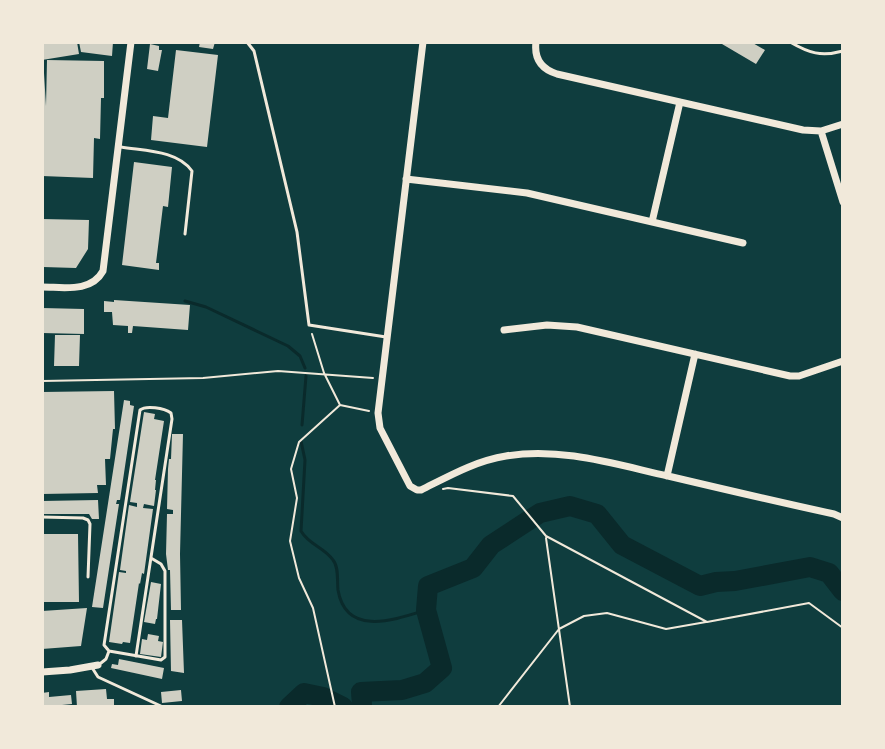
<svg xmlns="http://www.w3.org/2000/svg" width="885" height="749" font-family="'Sofia Sans Condensed',sans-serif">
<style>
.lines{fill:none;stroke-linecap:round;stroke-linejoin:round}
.stream{stroke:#0a2a2b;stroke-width:3}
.river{stroke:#0a2a2b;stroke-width:20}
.building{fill:#cfcfc3}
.path{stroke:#f1e9da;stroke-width:2}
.service{stroke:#f1e9da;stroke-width:3}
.minor{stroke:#f1e9da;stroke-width:7}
</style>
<rect width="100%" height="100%" fill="#0f3d3e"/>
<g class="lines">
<path class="stream" d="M185,301L206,307L288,346L300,356L305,368
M302,425L306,376
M301,441L305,460L301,531C309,545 324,547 333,560C339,567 337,581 338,590C346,637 394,620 426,610"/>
<path class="river" d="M289,707L304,693L323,697L343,707
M360,707L362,705L361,692L402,690L425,683L442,668L426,610L428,586L473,568L491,545L540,513L570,506L597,514L622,545L700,586L716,582L735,581L810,567L829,573L843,591"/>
</g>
<path class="building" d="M42,42H77L79,54L42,60Z
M79,42H113L112,56L81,52Z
M200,42H215L213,49L199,47Z
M723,42H751L765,50L756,64L722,44Z
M150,44L159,46V50H162L158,71L147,69Z
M176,50L218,55L207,147L151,140L153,116L168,118Z
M47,60L104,61V98H101L100,139L94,138L93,178L42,176V74L44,73L46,106Z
M134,162L172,167L168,207L163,206L156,263H159V270L122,265Z
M42,219L89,220L88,249L76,268L43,267Z
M114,300L190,305L188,330L133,326L132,333H128V326L113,325L112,312H104V301L114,302Z
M42,308L84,309V334L42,333Z
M55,335H80L79,366H54Z
M114,391L115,429H113L110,459H105L106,485H97L98,493L42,494V392Z
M124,400L130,401V405L134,406L120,500H117L116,504H119L103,608L92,607Z
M144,412L155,414L154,419L164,421L155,480H156L155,490H156L154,506L144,504L143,508L153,509L144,574L142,573L140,584L139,583L130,643L123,642L122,644L109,642L119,572L126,573V571L120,570L129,505L137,507V503L130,502Z
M172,434H183L180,554L181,610H171L170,570H168L166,554L167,514H173V510L167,509L168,469L169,459H171Z
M98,500L99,519H92L89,514H42V501Z
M42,534H78L79,602H42Z
M151,582L161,584L157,619H156L155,624L144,622Z
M87,608L81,646L42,649V611Z
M170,620H182L184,673L171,671Z
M148,634L159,636L158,641L163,642L161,657L140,654L142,639L147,640Z
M119,659L164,668L162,679L111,668L112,664L118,665Z
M106,689L107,699H114V707H77L76,691Z
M181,690L182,701L162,703L161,692Z
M49,692V697L71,695L72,704L62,705V707H42V693Z"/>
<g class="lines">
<path class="path" d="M312,334L324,373L340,405
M42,381L203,378L278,371L373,378
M443,489L448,488L513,496L546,536L707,622L809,603L843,628
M546,538L570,707
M335,707L313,608L299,578L290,541L297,498L291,469L299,442L340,405L369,411
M498,707L559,629L584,616L607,613L666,629L706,622"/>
<path class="service" d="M247,42L254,51L297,232L309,325L386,337
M790,42C809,53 821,57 843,51
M121,147C144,151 177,150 192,171L185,234
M42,517L83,518L88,520L90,524L88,577
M109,651L104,645L140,410C146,405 164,408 171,413L172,419L136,656
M109,651L161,660L165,657V571L161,564L151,558
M101,663L106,659L109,651
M91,666L98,677L163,707"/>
<path class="minor" d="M423,42L378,413L380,428L410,486L417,490H421C449,476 475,461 506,456C561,447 614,464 668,476C723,489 778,502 834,514L843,518
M536,42C534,58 541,69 557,74L803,130L821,131L843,124
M821,131L843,202
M406,179L527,193L743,243
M652,222L680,102
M42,287C63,287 91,293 103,271L131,42
M504,330L547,325L577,327L790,376H799L843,361
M667,476L695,354
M42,672L70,670L98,665"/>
</g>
<rect width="885" height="749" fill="none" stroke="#f1e9da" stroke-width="88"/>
</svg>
